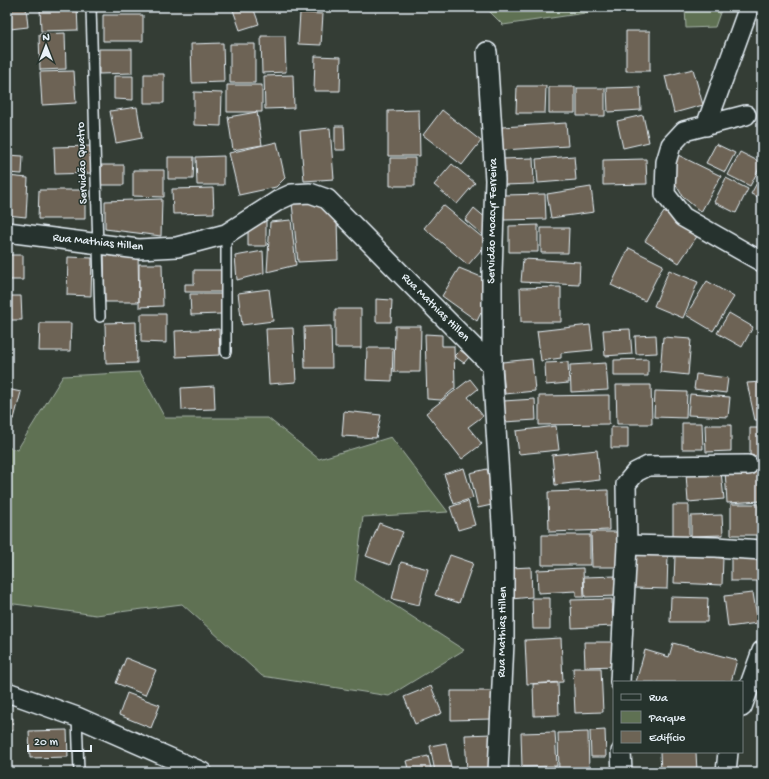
<svg xmlns="http://www.w3.org/2000/svg" width="769" height="779" font-family="'Gochi Hand',sans-serif">
<style>
.green{fill:#5f7153;stroke:#a4b1a6}
.building{fill:#6d6455;stroke:#e8f1f8}
.lines{fill:none;stroke-linecap:round;stroke-linejoin:round}
.service-casing{stroke:#e8f1f8;stroke-width:12}
.minor-casing{stroke:#e8f1f8;stroke-width:22}
.service{stroke:#26332d;stroke-width:9}
.minor{stroke:#26332d;stroke-width:19}
.labels{text-anchor:middle;dominant-baseline:central;stroke-width:3;stroke-linejoin:round;paint-order:stroke}
.street-label{font-size:12px;fill:#e8f1f8;stroke:#26332d}
</style>
<rect width="100%" height="100%" fill="#343d35"/>
<filter id="ink" filterUnits="userSpaceOnUse"><feTurbulence type="fractalNoise" baseFrequency=".025" numOctaves="2"/><feDisplacementMap in="SourceGraphic" scale="8" xChannelSelector="R" yChannelSelector="G"/><feConvolveMatrix kernelMatrix="1 2 1 2 8 2 1 2 1" color-interpolation-filters="sRGB"/></filter>
<g filter="url(#ink)">
<path class="green" d="M485,7H606V10L503,25Z
M685,7H722L715,27L686,28Z
M140,372L165,418H268L319,459L391,437L448,512L363,517L355,580L464,650L389,696L262,676L182,604L96,615L7,603V447L17,450L63,376Z"/>
<path class="building" d="M8,7H26L28,27L10,29Z
M40,7H77L78,30L41,31Z
M232,7H253L259,24L240,30Z
M300,13L323,14L321,45L298,44Z
M103,15H143V41H103Z
M626,31H650V71H626Z
M65,33L66,69L40,70L39,34Z
M261,36H285L286,72L262,73Z
M223,43L224,82L192,83L191,44Z
M230,44H255V83H230Z
M99,49H132V73L99,74Z
M315,56L341,57L340,91H314Z
M693,69L703,105L674,113L665,76Z
M74,71L76,103L42,105L40,72Z
M144,74H164V103H144Z
M293,75L294,108L265,109L264,76Z
M114,76H133V100L114,99Z
M227,85H262V112H227Z
M517,86H546L545,113H516Z
M549,87H575V113H549Z
M640,87L641,110L608,112L607,88Z
M577,88H605V116H577Z
M194,92L222,93L221,126L194,125Z
M137,107L142,138L116,143L110,111Z
M419,110L420,156H388V111Z
M442,110L481,141L462,165L423,135Z
M257,112L262,145L233,150L228,117Z
M643,115L649,142L623,148L617,121Z
M566,123L568,146L503,150L502,127Z
M335,126H344L345,150H335Z
M330,128L334,179L304,181L300,131Z
M277,142L285,178L276,187L239,195L229,153Z
M716,144L735,153L725,172L706,163Z
M92,146L93,173L55,174L54,147Z
M740,152L762,163L750,186L728,175Z
M7,155L23,156L22,174L7,173Z
M678,155L721,176L701,212L683,197L672,178Z
M224,156V185H197L196,157Z
M574,156L576,180L538,183L536,159Z
M168,157H194L193,179H168Z
M390,158H415V186H390Z
M533,158L534,184L503,185L502,159Z
M646,159L647,184L603,185V160Z
M452,164L475,183L457,204L434,185Z
M101,165H124V185H101Z
M133,170H164V197L133,196Z
M762,173V199L751,194Z
M7,176L28,178L26,217L7,215Z
M726,178L748,189L736,213L714,202Z
M591,187L594,212L551,218L547,194Z
M213,188L214,213L173,214L172,189Z
M39,190H85V219H38Z
M545,194L546,219L504,220V195Z
M162,199L161,236L105,229V201Z
M312,201L337,219L338,260L298,262L292,203Z
M443,205L488,242L468,265L424,228Z
M474,208L487,219L485,237L465,220Z
M664,212L698,235L679,263L645,241Z
M266,215V246H248V228Z
M291,220L296,265L267,272L270,222Z
M538,225V252H509V226Z
M541,228H569L568,253H541Z
M629,248L663,265L645,301L611,285Z
M263,251L264,273L237,280L235,256Z
M104,254H138L139,302H105Z
M7,255H23V280H7Z
M68,257L92,258L91,296L67,295Z
M523,259L580,262L579,285L521,282Z
M139,264H162L163,306L139,307Z
M459,268L484,278L486,302L477,321L442,296Z
M194,270H222V292H185V284H194Z
M669,270L698,282L683,318L654,306Z
M707,281L734,297L713,331L686,315Z
M561,287V322H521L520,288Z
M269,289L273,321L242,325L238,293Z
M190,294H221V314L191,315Z
M7,296H21L22,320H7Z
M376,299L392,300L391,322H376Z
M335,309H361V348H335Z
M729,313L753,327L742,347L717,333Z
M141,314H166V343L141,342Z
M136,322L137,363L106,364L105,323Z
M40,323H71L70,351H39Z
M590,325L593,350L561,353V358L541,361L537,331Z
M331,326L332,368H305L304,327Z
M395,326H421L420,372H394Z
M293,328L296,382L269,384L266,329Z
M219,329L220,355L176,357L175,331Z
M630,329L632,354L605,356L603,330Z
M425,334L442,335V346H454L455,388L441,400L427,399Z
M656,335L657,353L636,354L635,336Z
M663,337L691,339L688,375L660,372Z
M367,348H393L392,381L366,380Z
M460,350L469,357L464,363L454,356Z
M532,359L535,391L505,394L502,362Z
M648,359V376H614V360Z
M568,362L569,383L546,385L545,363Z
M606,363L608,390L571,392L570,365Z
M696,374L728,378L726,393L694,389Z
M470,379L478,389L468,397L483,416L468,427L482,444L462,459L426,413Z
M762,382V420H755L747,383Z
M616,385H651L652,424H617Z
M214,386L215,409L182,410L181,388Z
M7,389L21,392L14,419L7,417Z
M655,391L687,392L686,418L654,417Z
M690,394L730,397L728,417L688,415Z
M609,395V424L539,425V396Z
M535,399L536,420L504,422L503,401Z
M344,411L381,415L376,438L342,436Z
M682,423H702L703,449H682Z
M705,425H731V451L706,452Z
M556,426L559,450L519,454L516,431Z
M611,427H628V448H611Z
M750,428H762V456H750Z
M597,450L600,480L555,485L552,455Z
M464,468L473,498L454,504L444,474Z
M762,468V501L727,503L725,470Z
M487,469L496,504L478,508L470,473Z
M721,472L724,499L688,502L686,474Z
M608,490L609,530L549,532L548,492Z
M468,501L475,525L458,530L450,507Z
M731,504H762V535H731Z
M673,505H689V537H673Z
M722,515L723,535L691,536V516Z
M379,523L403,532L390,565L366,556Z
M591,532H620V567H592Z
M542,535H590V565H542Z
M450,555L473,563L459,603L435,595Z
M635,555H668L667,589L634,588Z
M675,555L723,558L722,585L674,583Z
M731,557H762V581H731Z
M401,562L428,569L419,605L392,599Z
M531,567L532,597L511,599L510,568Z
M583,568L584,597H576V591L538,593L537,570Z
M617,576L618,596L585,597L584,577Z
M753,593L758,623L728,627L724,596Z
M671,597L708,598L707,622H670Z
M532,598H550V629H533Z
M612,599L613,626L572,628L571,600Z
M561,638L563,682L527,684L525,640Z
M584,642H615L616,666L585,667Z
M673,643L737,660L731,682H636L645,650L669,657Z
M126,658L156,670L145,695L116,683Z
M573,668H601L603,712L575,713Z
M761,673H762V703H759Z
M558,683L559,715L534,716L533,684Z
M431,686L442,713L415,724L404,697Z
M451,691H492V719L451,720Z
M127,693L160,705L151,728L119,715Z
M7,718H13V731H7Z
M67,730L68,757L30,758L29,731Z
M605,730L606,757H591L590,731Z
M555,732L557,766L522,767L521,733Z
M588,732L589,771L559,772L558,733Z
M492,734L494,772H467L465,735Z
M446,743L452,772H435L430,746Z
M660,752H696L697,772H661Z
M428,756L432,772H409L406,761Z
M556,769V772H518V771Z"/>
<g class="lines">
<g class="service-casing">
<path id="service" d="M91,7L100,317
M226,234V352
M77,717L79,772"/>
</g>
<g class="minor-casing">
<path id="minor" d="M487,52L495,180L492,273V366L504,555V642L498,772
M746,115L684,131L671,145L666,162L665,194L683,217L762,262
M706,126L749,7
M7,232L138,249L177,247L226,234L279,200L292,194L310,193L327,199L492,366
M627,545L716,547L762,550
M620,682L627,545L626,484L636,472L648,466L748,465
M7,692L77,717L202,772
M742,707L762,651
M621,752L622,772
M726,772L728,752"/>
</g>
<use href="#service" class="service"/>
<use href="#minor" class="minor"/>
</g>
</g>
<g class="labels">
<g class="street-label">
<text transform="translate(83 163) rotate(-92)">Servidão Quatro</text>
<text transform="translate(493 221) rotate(-89)">Servidão Moacyr Ferreira</text>
<text transform="translate(98 243) rotate(6)">Rua Mathias Hillen</text>
<text transform="translate(435 308) rotate(45)">Rua Mathias Hillen</text>
<text transform="translate(503 632) rotate(-89)">Rua Mathias Hillen</text>
</g>
</g>
<rect width="769" height="779" fill="none" stroke="#26332d" stroke-width="24"/>
<rect x="12" y="12" width="745" height="755" fill="none" stroke="#e8f1f8" stroke-width="1.5" filter="url(#ink)"/>
<rect x="613" y="681" width="130" height="72" fill="#26332d" stroke="#747f7e"/>
<rect x="621" y="694" width="20" height="6" fill="#26332d" stroke="#747f7e"/>
<text x="649" y="701" font-size="12" fill="#e8f1f8">Rua</text>
<rect x="621" y="711" width="20" height="12" fill="#5f7153" stroke="#747f7e"/>
<text x="649" y="721" font-size="12" fill="#e8f1f8">Parque</text>
<rect x="621" y="731" width="20" height="12" fill="#6d6455" stroke="#747f7e"/>
<text x="649" y="741" font-size="12" fill="#e8f1f8">Edifício</text>
<g transform="translate(46 46)" stroke="#26332d" stroke-width="3" paint-order="stroke">
<path d="M0-3L7 15L0 10L-7 15Z" fill="#e8f1f8"/>
<text y="-6" font-size="11" font-weight="bold" text-anchor="middle" fill="#e8f1f8">N</text>
</g>
<path d="M28 745v6h63v-6" fill="none" stroke="#e8f1f8" stroke-width="2"/>
<text x="34" y="745" font-size="12" fill="#e8f1f8" stroke="#26332d" stroke-width="3" paint-order="stroke">20 m</text>
</svg>
